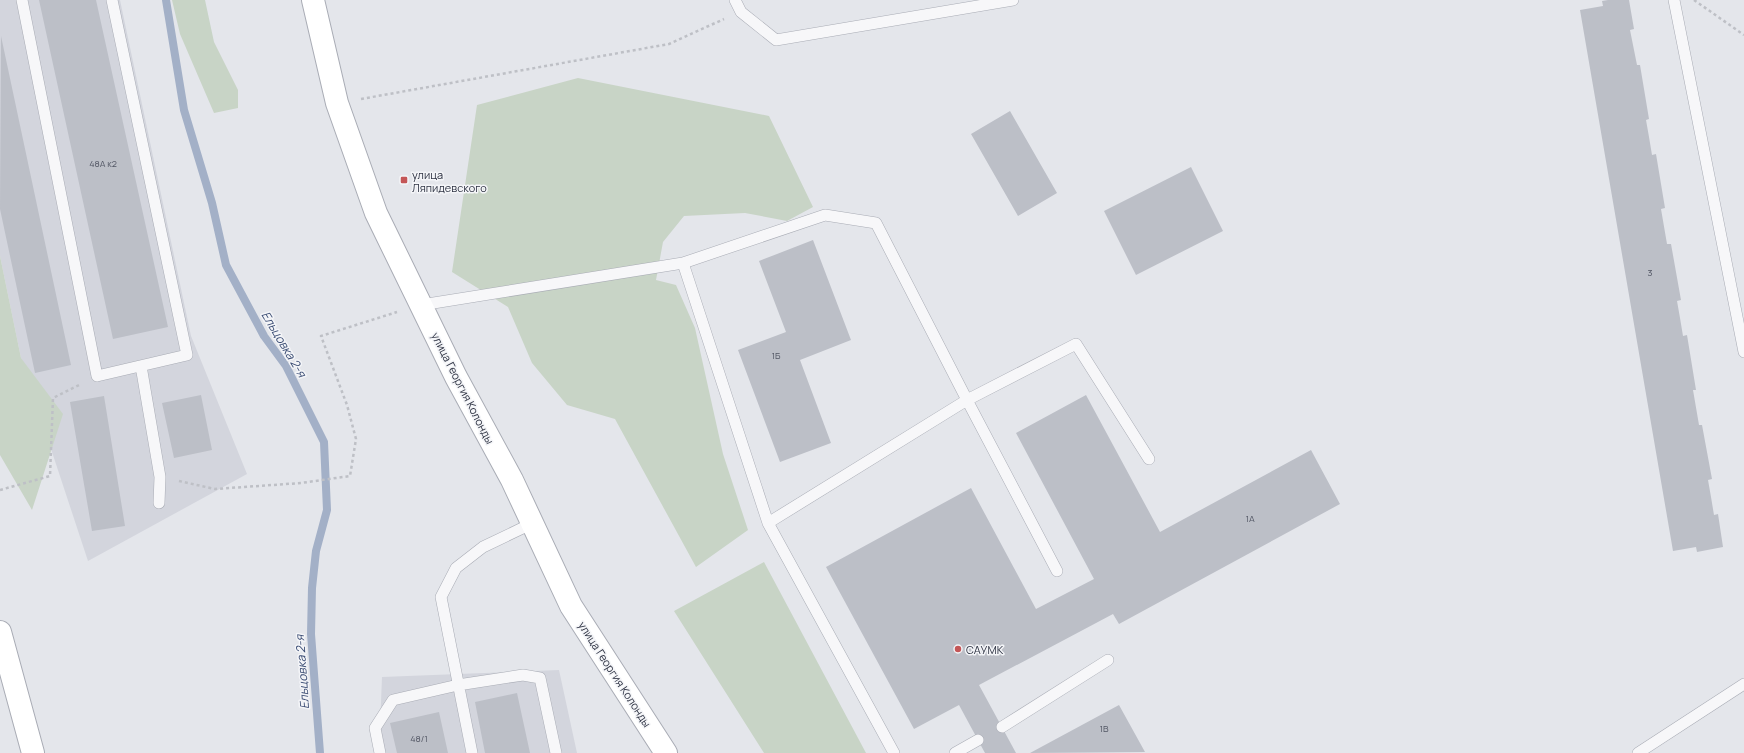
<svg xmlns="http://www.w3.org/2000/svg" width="1744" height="753" font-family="Manrope,sans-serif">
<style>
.built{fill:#d3d5dd}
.green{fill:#c8d4c6}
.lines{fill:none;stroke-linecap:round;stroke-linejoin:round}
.stream{stroke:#a3b0c7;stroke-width:8}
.building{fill:#bcbfc7}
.lane-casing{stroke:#a9acb5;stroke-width:12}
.secondary-casing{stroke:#a9acb5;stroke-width:24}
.path{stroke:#bec0c6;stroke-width:2.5;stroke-dasharray:3 3;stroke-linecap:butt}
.lane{stroke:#f7f7f9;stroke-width:11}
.secondary{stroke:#fff;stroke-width:22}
.poi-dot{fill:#c45657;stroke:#f4f5f8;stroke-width:1.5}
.labels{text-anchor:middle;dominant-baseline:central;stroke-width:3;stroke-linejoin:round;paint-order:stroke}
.number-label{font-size:9px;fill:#515563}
.poi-label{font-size:11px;fill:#2d3242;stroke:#f4f5f8;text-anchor:start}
.street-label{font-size:11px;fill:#2d3242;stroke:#f4f5f8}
.water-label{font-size:12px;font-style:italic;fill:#3a4c73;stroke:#f4f5f8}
</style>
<rect width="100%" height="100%" fill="#e4e6eb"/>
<path class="built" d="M0,0H120L191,336L247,474L88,561L21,358L0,256Z
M559,670L577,753H379L382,677Z"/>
<path class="green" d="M172,0H205L214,42L238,90V108L214,113L180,34Z
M578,78L769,116L813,207L787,221L745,213L684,216L663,242L656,280L676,285L695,328L723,454L748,530L696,567L615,419L567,405L532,363L508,307L452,272L477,105Z
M0,256L21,358L63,414L32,510L0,455Z
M764,562L866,753H764L674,611Z"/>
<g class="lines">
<path class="stream" d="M166,0L184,110L212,203L226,265L264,336L286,366L324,442L327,510L316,551L312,588L311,634L320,753"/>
</g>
<path class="building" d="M39,0H96L168,327L113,339Z
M1608,0H1629L1634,29L1630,30L1637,65H1640L1649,119L1646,120L1649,137L1652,155L1656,154L1665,208L1661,209L1667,244H1671L1681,300L1677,301L1680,318L1683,336L1687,335L1696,390H1693L1699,425H1702L1712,479L1708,480L1711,497L1714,515L1718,514L1723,547L1697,552L1696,547L1673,551L1580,10L1603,6L1602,1Z
M1,36L71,365L35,373L0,209Z
M1010,111L1057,193L1018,216L971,134Z
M1191,167L1223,231L1136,275L1104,211Z
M813,240L851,340L800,360L831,443L780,462L738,350L786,332L759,261Z
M201,395L212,450L174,458L162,403Z
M1086,395L1160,532L1311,450L1340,504L1119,624L1113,614L979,685L1016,753H985L959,705L914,729L826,567L971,488L1036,609L1094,579L1016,433Z
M104,396L125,526L92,531L70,402Z
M517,693L530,753H485L475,702Z
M1119,705L1145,752L1030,753Z
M439,712L448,753H397L390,723Z"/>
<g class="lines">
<g class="lane-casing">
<path id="lane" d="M22,0L97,376L187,355L112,0
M735,0L741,12L776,40L1013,0
M1674,0L1744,352
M683,263L825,215L876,223L967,400L768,523
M421,305L683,263L768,523L894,753
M141,366L160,477L159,503
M1057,571L967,400L1076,344L1149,459
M1002,727L1108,660
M380,753L375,728L393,700L458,685L523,675L540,678L556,753
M472,753L441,597L456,568L483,547L533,523
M955,753L978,740
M1638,753L1744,684"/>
</g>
<g class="secondary-casing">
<path id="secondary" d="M313,0L337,103L376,213L456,377L512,480L571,606L666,753
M0,632L33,753"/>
</g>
<path class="path" d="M1694,0L1744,35
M361,99L669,44L724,19
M179,481L215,489L301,483L350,476L356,439L347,405L321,336L397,312
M0,490L50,476L53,398L81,384"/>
<use href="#lane" class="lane"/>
<use href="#secondary" class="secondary"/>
</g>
<g class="poi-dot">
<rect x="400" y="176" width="8" height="8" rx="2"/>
<circle cx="958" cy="649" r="4"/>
</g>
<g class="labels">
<g class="number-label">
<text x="103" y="163">48А к2</text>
<text x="1650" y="272">3</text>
<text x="776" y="355">1Б</text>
<text x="1250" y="518">1А</text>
<text x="1104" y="728">1В</text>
<text x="419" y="738">48/1</text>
</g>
<g class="poi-label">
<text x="412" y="174">улица<tspan x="412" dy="13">Ляпидевского</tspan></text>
<text x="966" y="649">САУМК</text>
</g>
<g class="street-label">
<text transform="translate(463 388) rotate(63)">улица Георгия Колонды</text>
<text transform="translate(615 674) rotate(57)">улица Георгия Колонды</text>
</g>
<g class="water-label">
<text transform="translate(284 344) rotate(59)">Ельцовка 2-я</text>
<text transform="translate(302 672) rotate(-94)">Ельцовка 2-я</text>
</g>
</g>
</svg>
